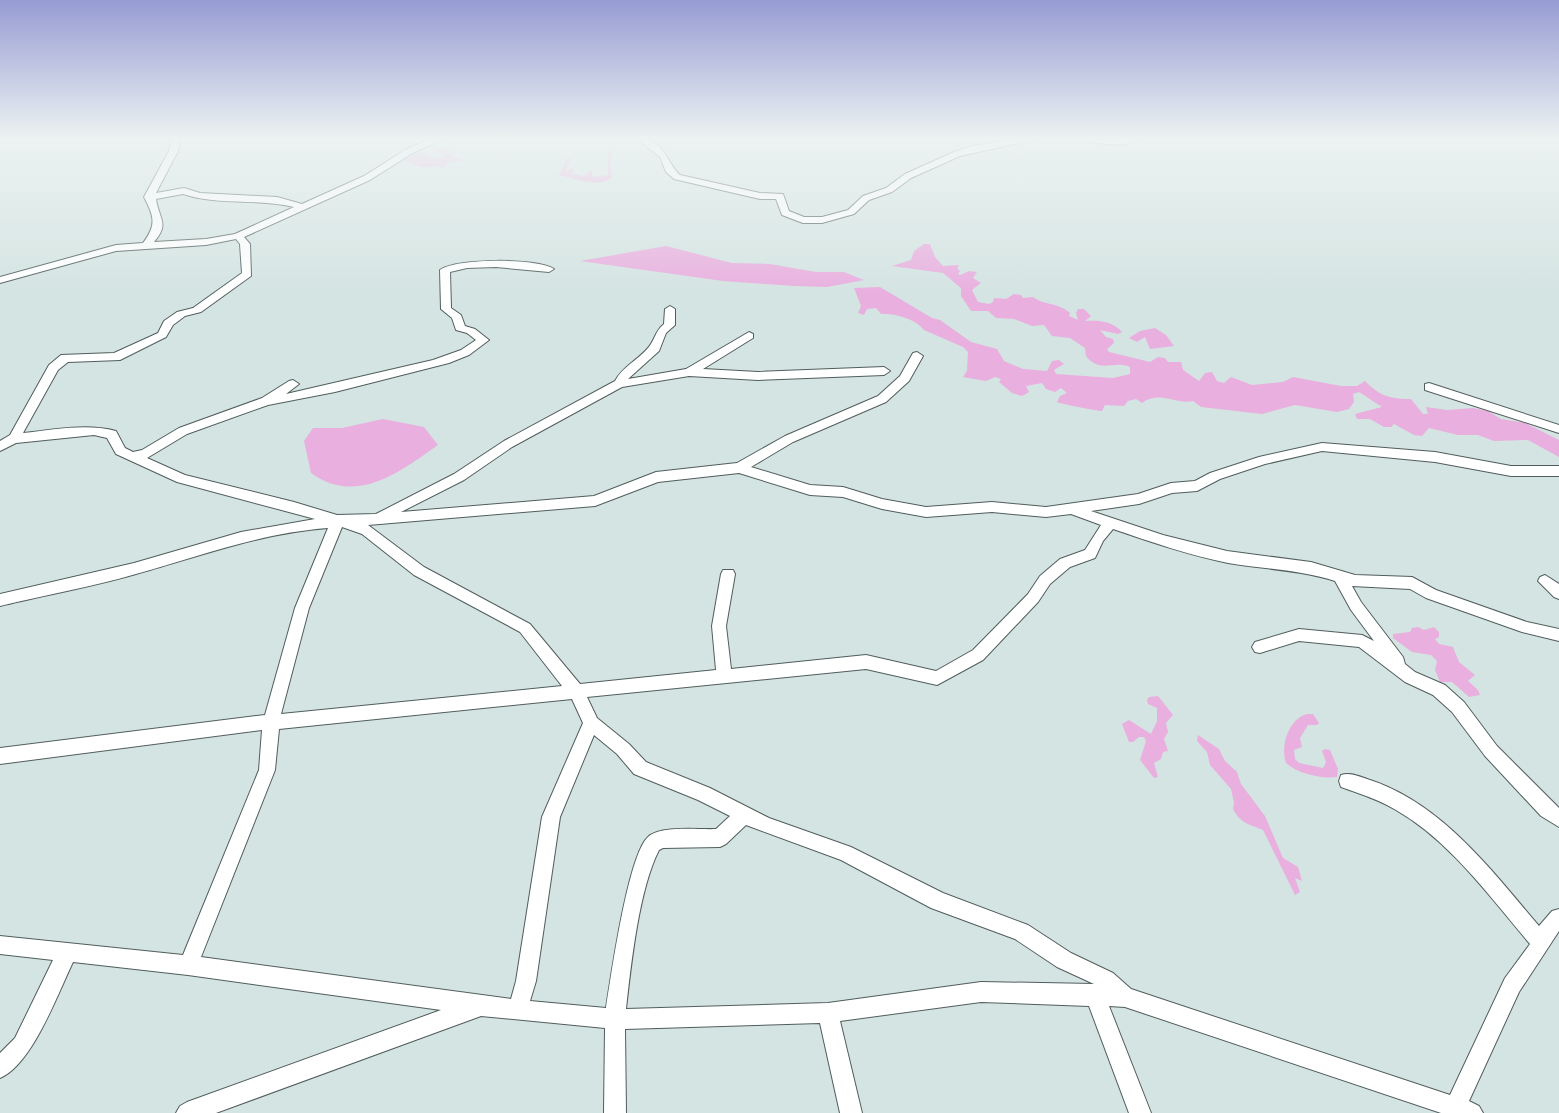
<svg xmlns="http://www.w3.org/2000/svg" width="1559" height="1113" font-family="Rubik,sans-serif">
<style>
.green{fill:#e9afdf}
.lines{fill:none;stroke-linecap:round;stroke-linejoin:round}
.minor-casing{stroke:#505d5c;stroke-width:2}
.minor{fill:#fff;fill-rule:evenodd}
</style>
<rect width="100%" height="100%" fill="#d4e4e2"/>
<path class="green" d="M439,148L452,150L453,158H461L463,161L448,162L443,168L436,166L424,168L404,161L406,157H416L412,156L415,153H426L434,158H443L445,153L434,152Z
M608,151L613,152L610,165L612,177C599,189 575,178 559,175L568,157L571,159L565,172L574,167L572,174L583,176L592,170V177L608,175Z
M924,244H930L935,257L943,266L959,265L957,268L960,271L958,274L960,275L969,271L977,272L973,278L981,283L972,290L978,302L989,304L993,302L994,298L1006,299L1014,294L1021,295L1023,298L1033,297C1045,306 1058,302 1070,313L1069,316L1078,320L1076,313L1078,309H1084L1091,316L1085,321C1098,320 1113,321 1122,332L1118,334L1100,330L1106,337L1113,339L1114,343L1107,349L1109,352L1150,362L1158,357L1165,358L1168,362H1181L1183,370L1199,381L1205,373L1212,372L1217,381L1224,383L1231,377L1252,385L1283,382L1293,377L1341,386H1357L1365,381C1378,395 1392,400 1411,399L1423,414H1428L1426,407L1447,410L1473,408L1488,411L1501,419L1525,423L1559,440V457L1528,440L1494,441L1478,435H1458L1429,428L1422,436L1414,435L1394,424L1391,427H1384L1370,419H1357L1355,414L1382,407L1359,392L1353,394L1354,402L1349,409L1337,412L1295,405L1262,414L1201,407L1193,401C1175,405 1160,390 1142,403L1136,399L1128,401L1124,406L1105,405L1102,411C1098,411 1061,404 1057,402L1060,396L1067,393L1061,388L1055,392L1046,389L1042,383L1026,386L1029,392L1022,396L1012,393L999,382L1001,379L995,377L986,381L963,377L967,371L968,352L963,347L924,330C916,319 895,313 881,314L876,308L867,309L864,315L858,313L861,306L854,288L880,287L932,318L940,320L971,342L997,349L1004,361L1023,369L1047,371L1052,361L1059,360L1064,364L1054,370L1056,374L1113,378L1130,374V367C1113,360 1100,374 1086,356L1085,348L1070,338L1052,336L1044,325L1032,326L1014,319L996,318L988,311H971L961,296V288L943,273L892,266L911,260L914,251Z
M666,246L732,263L770,264L816,272H844L864,280L827,287L794,286L723,281L580,261Z
M1155,328L1166,335L1174,346L1150,349L1145,337L1137,342L1129,338L1140,331Z
M383,419L424,427L438,445C400,472 356,506 311,473L304,441L313,428H342Z
M1418,627L1424,630L1434,627L1439,632V637L1435,639L1439,644L1453,647L1459,662L1475,675L1468,681L1478,690L1480,695L1469,697L1452,682H1440L1435,670L1437,661L1431,655L1412,652L1393,638V634L1410,632L1412,628Z
M1158,696L1173,715L1166,723L1168,732L1164,739L1168,751L1163,752L1161,759L1154,763L1158,777L1154,778L1140,760L1146,741L1144,737H1139L1133,742H1129L1122,724L1129,720L1151,734L1157,721V708L1148,704L1147,700L1149,697Z
M1307,714H1313L1319,723L1317,725H1308L1300,738L1302,747L1294,750L1295,759L1299,763L1323,768L1326,762L1322,751L1325,749L1330,750L1338,769L1337,777C1322,779 1298,774 1286,763C1280,745 1289,719 1307,714Z
M1198,735L1219,749L1225,761L1237,772L1241,784L1265,816L1283,858L1298,867L1302,881L1295,878L1300,892L1295,895L1263,830C1249,824 1241,824 1233,809L1234,803L1231,789L1210,765L1207,752L1197,741Z"/>
<g class="lines">
<g class="minor-casing">
<path id="minor" d="M172,139H180L178,151L156,193L184,188L200,193L277,197L302,204L364,176L405,150L430,139H442L411,154L370,180L244,237L250,244L251,276L201,312L185,316L173,325L166,337L120,360L68,362L58,370L23,433C53,430 86,423 116,431L125,448L133,452L142,450L179,428L262,398L289,381L293,380L299,384L286,394L433,360L461,350L476,340L467,333L456,330L452,318L441,309L440,270C457,258 537,258 554,269L549,272L496,267L467,268L450,272L451,308L461,315L465,326L475,329L489,340L469,355L449,363L335,392L268,405L187,434L147,458L185,475L294,502L337,515L376,514L454,474L504,441L615,381C623,366 637,361 648,348C655,340 655,331 664,324L665,309L670,306L675,309V325L666,333L659,351L628,379L686,369L749,332L753,334V338L703,369L758,372L884,367L890,371L884,375L758,380L689,376L622,387L512,447L464,480L401,512L594,496L656,472L737,463L785,436L878,396L900,376L913,353L917,352L923,356L909,381L886,402L793,442L751,467L810,485L843,487L882,499L926,507L992,502L1046,507L1138,494L1171,483L1195,481L1210,473L1259,457L1322,443L1435,452L1511,466H1559V476H1511L1435,462L1322,451L1265,464L1220,479L1197,491L1172,493L1139,504L1091,511L1163,535L1227,551L1311,562L1355,575L1412,577L1436,590L1527,622L1559,629V641L1522,632L1426,598L1410,589L1352,586L1361,602L1403,657L1405,664L1415,672L1445,685L1464,702L1497,746L1559,808V827L1541,816L1485,756L1452,712L1433,695L1405,682L1359,647L1299,641L1260,653L1255,652L1252,647L1255,642L1299,629L1362,635L1374,641L1351,610L1335,581C1300,570 1264,569 1228,563C1189,555 1151,542 1113,529L1103,541L1095,558L1070,567L1050,584L1038,602L983,660L937,685L866,669L587,697L597,718L629,744L646,762L710,788L769,818L851,847L943,893L1028,925L1071,953L1113,973L1131,989L1450,1095L1505,978L1530,944C1490,897 1450,841 1396,810C1378,799 1360,794 1341,787L1339,781L1341,775C1350,772 1358,776 1367,779C1441,802 1491,870 1539,926L1552,911L1559,909V931L1519,992L1469,1101L1479,1106L1483,1113H1441L1125,1007L1109,1006L1151,1113H1129L1089,1006L981,1002L840,1021L862,1113H840L820,1023L625,1029L626,1113H604L605,1028L481,1016L216,1113H176L180,1106L187,1102L441,1010L188,975L73,962C58,993 32,1065 0,1078V1053L15,1038L53,960L0,954V936L183,955L259,770L262,730L0,764V748L265,715L295,608L328,528C261,533 200,556 136,574C91,587 45,595 0,606V594L134,563L241,532L315,519L177,482L116,454L107,438L94,435L16,443L0,451V441L10,435L49,365L61,355L114,353L158,333L164,321L177,312L193,308L242,273L240,244L236,239L206,245L116,251L0,283V277L116,245L143,243C157,225 154,216 144,197L169,151ZM183,194C219,206 258,198 294,207L235,234L206,239L154,242C170,223 159,220 156,199ZM739,473L810,495L843,497L882,509L926,517L992,512L1046,517L1071,514L1101,525L1085,550L1060,559L1040,576L1028,594L973,650L936,671L866,655L731,669L726,626L735,574L733,570H723L721,574L712,626L716,670L580,684L530,624L424,567L368,525L595,506L658,482ZM342,527L362,534L414,575L520,632L562,686L281,714L309,608ZM572,699L583,723L542,817L516,981L511,999L201,957L275,770L279,729ZM594,735L617,754L634,774L698,800L730,816L716,829C700,830 660,825 648,837C628,855 611,977 606,1008L530,1001L536,981L560,817ZM746,825L841,860L931,908L1015,939L1057,967L1094,984L981,982L828,1003L626,1009C631,964 639,889 659,850L663,848L720,847L726,844Z
M642,139C664,140 668,165 680,175L760,193L783,194L789,211L804,217H822L848,210L863,196L886,188L905,174L954,152L972,146L1016,139H1037L960,156L911,178L892,192L869,200L854,214L822,223H803L782,215L776,199H760L674,179L666,172L660,157L642,143Z
M1081,139H1144L1121,145L1085,142Z
M1429,383L1559,425V433L1425,390V384Z
M1545,575L1559,584V599L1554,597L1538,581L1540,577Z"/>
</g>
<use href="#minor" class="minor"/>
</g>
<linearGradient id="sky" x2="0" y2="1"><stop stop-color="#979cd3"/><stop offset="0.47" stop-color="#ecf3f2"/><stop offset="1" stop-color="#ecf3f2" stop-opacity="0"/></linearGradient>
<rect width="1559" height="295" fill="url(#sky)"/>
</svg>
